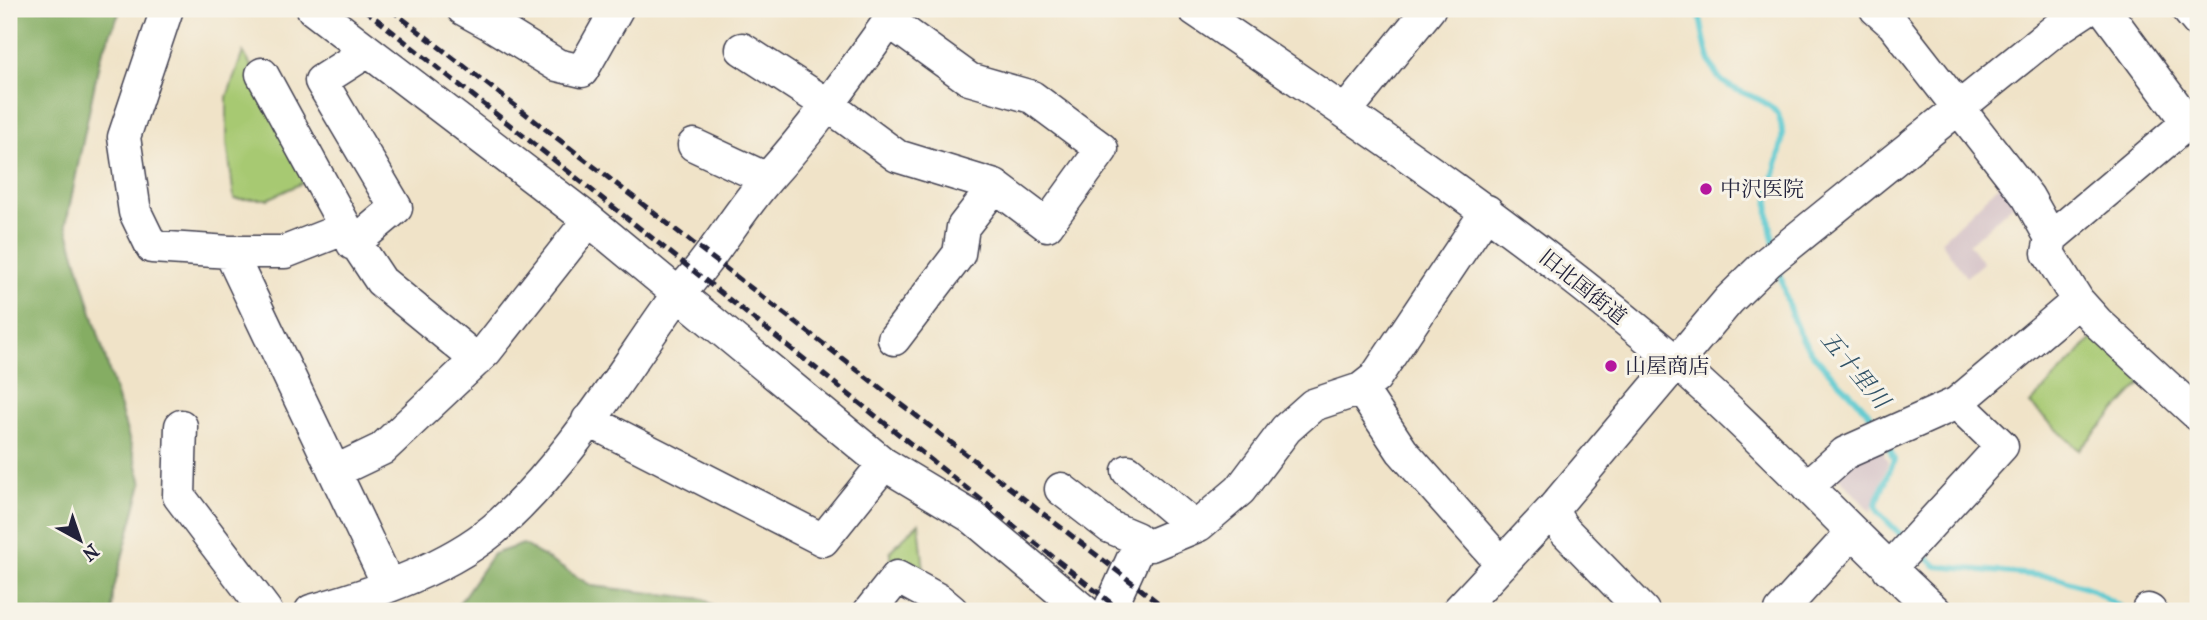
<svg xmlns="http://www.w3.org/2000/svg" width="2207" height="620" font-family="'IM FELL French Canon','Noto Serif JP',serif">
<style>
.industrial{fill:#d2bec4}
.green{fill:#a7c972;stroke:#647656;stroke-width:2}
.forest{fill:#85ad64;stroke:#546850;stroke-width:2}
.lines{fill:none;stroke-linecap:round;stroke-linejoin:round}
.stream{stroke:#5cc9d0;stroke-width:6}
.minor-casing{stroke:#413f50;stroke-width:35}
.minor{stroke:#fff;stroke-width:32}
.rail{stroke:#22223b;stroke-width:5;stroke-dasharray:10 5;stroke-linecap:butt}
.poi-dot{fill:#b5179e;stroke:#f7f3e8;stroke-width:2.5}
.labels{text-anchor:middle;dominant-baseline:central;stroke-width:6;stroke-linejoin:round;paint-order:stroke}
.poi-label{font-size:21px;fill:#22223b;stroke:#f7f3e8;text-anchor:start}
.street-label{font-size:21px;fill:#22223b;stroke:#f7f3e8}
.water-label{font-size:23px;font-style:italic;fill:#335468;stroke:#f7f3e8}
</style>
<rect width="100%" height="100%" fill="#f7f3e8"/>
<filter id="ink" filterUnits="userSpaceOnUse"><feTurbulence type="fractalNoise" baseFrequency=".0143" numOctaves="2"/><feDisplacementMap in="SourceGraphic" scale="14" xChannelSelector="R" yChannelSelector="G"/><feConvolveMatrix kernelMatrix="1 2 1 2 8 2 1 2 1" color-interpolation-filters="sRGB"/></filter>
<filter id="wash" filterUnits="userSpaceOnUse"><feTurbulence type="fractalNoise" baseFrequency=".00686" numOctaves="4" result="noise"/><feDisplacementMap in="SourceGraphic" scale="28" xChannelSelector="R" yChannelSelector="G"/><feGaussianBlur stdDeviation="1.57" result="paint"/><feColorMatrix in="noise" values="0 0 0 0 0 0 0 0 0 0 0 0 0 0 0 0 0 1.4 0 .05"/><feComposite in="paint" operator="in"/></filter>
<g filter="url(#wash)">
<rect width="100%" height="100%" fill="#f0e3c8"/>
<path class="industrial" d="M2004,180L2019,199L1969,244L1983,263L1966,277L1941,241Z
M1881,447L1888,463L1871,512L1834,472Z"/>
<path class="green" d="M243,52L317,176L268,199H234L227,142V97Z
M2097,334L2146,378L2079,450L2030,404Z
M919,523L925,581L890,562V551Z"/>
<path class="forest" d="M9,9H121L100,58L66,224L142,483L113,592L112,611H9Z
M523,544L592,586L704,599L719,611H449L455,609L493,554Z"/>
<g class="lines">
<path class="stream" d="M1698,9C1704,31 1705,63 1721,80C1736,95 1769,96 1779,117C1789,143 1772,171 1769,196C1767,213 1770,228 1774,244
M1778,265C1786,298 1793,333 1817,359C1837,382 1862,401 1879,427
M1887,443L1894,460L1876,504L1879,513L1904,538
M1918,549L1936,566L2056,577L2089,588L2127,611"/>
</g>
</g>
<g filter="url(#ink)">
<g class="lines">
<g class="minor-casing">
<path id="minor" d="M167,9L124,137L135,212L152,247L230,252L388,584
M313,9L589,220L884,464L972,517L1084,611
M463,9L492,25
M502,9L492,25L557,65L582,71L617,9
M1194,9C1359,121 1525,232 1676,362C1766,441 1847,530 1935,611
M1876,9L1893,24L2028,197L2051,238L2048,253L2078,301L2097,322L2198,415
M2104,9L2189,124
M2187,9L2198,22
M742,49L828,105L897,156L995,186L1047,225L1102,149L1032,97L969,79L889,21
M262,74L346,228
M1345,112L1429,9
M694,145L767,179
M2051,238L2198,114
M353,244L396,208L321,81L368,51
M230,252H285L346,228L381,281L477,360
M894,339L959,254L963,227L995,186
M1361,389L1402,451L1502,564
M588,420L823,540L884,464
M181,426L179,496L266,611
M336,471L382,449L486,351L589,220
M1128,471L1194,527
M1807,487L1845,453L1957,403L2078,301
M1061,489L1110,527L1136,538L1139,545
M1551,511L1565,531L1643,611
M1139,545H1151L1199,525L1240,490L1286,429L1313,405L1361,389L1375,378L1487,211
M1889,569L2002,446L1957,403
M2148,610L2150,611
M311,611C373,594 454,567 502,522C572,458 623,370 678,294C712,259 735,216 767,179C815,126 856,67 898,9
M870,611L897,577L939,600L952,611
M1109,611L1139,545
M1458,611L1551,511L1729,300L1768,262L2055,30L2087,9
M1781,611L1852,533"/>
</g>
<use href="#minor" class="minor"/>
<path class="rail" d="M364,9L1121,611
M390,9L1169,611"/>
</g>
</g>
<g class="poi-dot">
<circle cx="1706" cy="189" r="7"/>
<circle cx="1611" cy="366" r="7"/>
</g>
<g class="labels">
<g class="poi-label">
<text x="1720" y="189">中沢医院</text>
<text x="1625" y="366">山屋商店</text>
</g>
<g class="street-label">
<text transform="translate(1583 287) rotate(39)">旧北国街道</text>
</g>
<g class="water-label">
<text transform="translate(1855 370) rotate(50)">五十里川</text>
</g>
</g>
<rect width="2207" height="620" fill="none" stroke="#f7f3e8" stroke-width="35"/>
<g transform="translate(80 540) rotate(140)" stroke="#f7f3e8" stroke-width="5" paint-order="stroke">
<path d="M0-5L12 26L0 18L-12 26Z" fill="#22223b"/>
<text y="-10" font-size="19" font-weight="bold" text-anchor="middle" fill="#22223b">N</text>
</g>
</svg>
